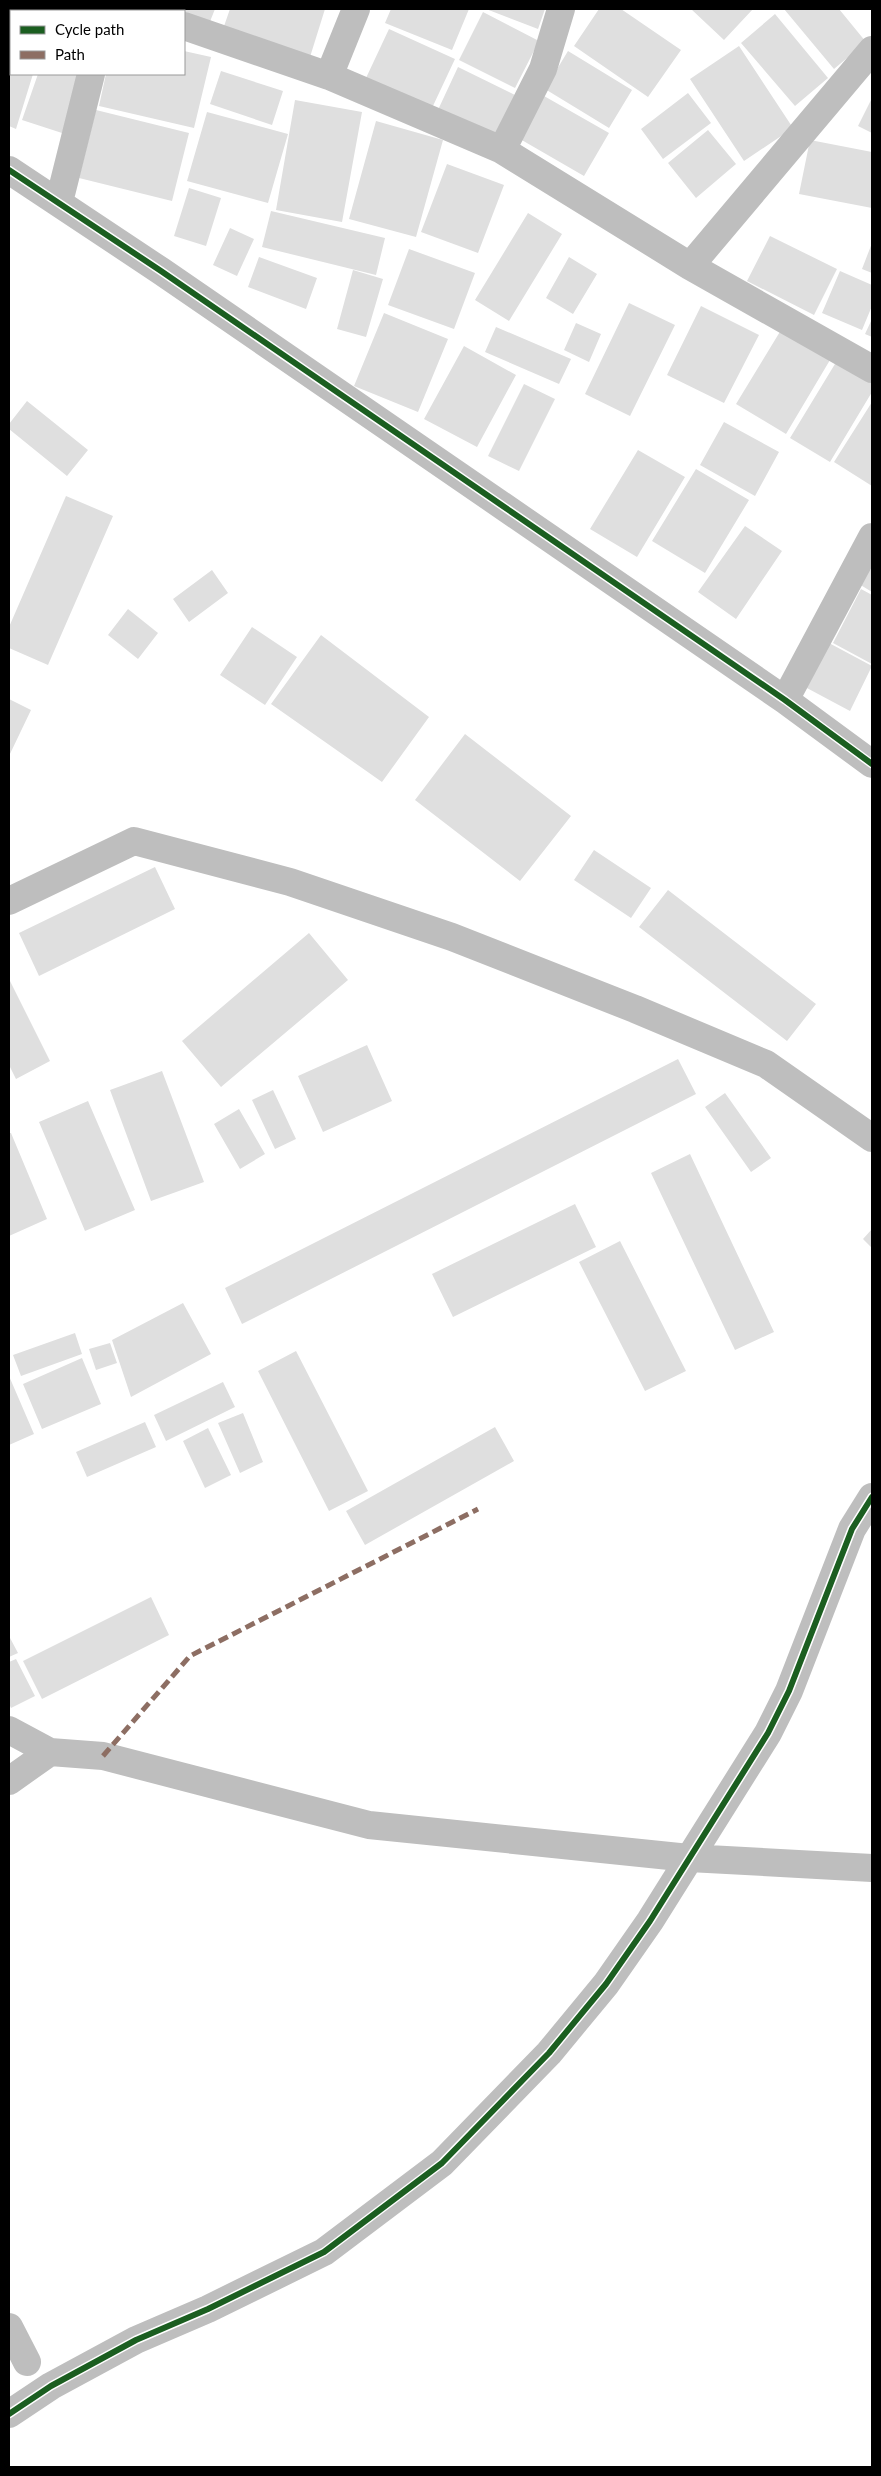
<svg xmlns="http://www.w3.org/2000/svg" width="881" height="2476" font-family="Lato,sans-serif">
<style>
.building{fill:#dfdfdf}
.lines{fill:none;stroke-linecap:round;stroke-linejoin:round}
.minor{stroke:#bebebe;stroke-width:28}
.quiet{stroke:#8d6e63;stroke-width:5;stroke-dasharray:10 5;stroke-linecap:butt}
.cycleway-casing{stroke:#fff;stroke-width:9}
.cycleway{stroke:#1b5e20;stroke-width:6}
</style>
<rect width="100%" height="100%" fill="#fff"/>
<path class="building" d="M21,9H90L89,11H20Z
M168,9H215L209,24L184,15V11Z
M230,9H325L310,57L223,29Z
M391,9H469L452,50L385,23Z
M486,9H545L538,29Z
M599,9H621L681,50L648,97L574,46Z
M691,9H753L724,40Z
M784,9H839L866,42L834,69Z
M483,12L539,41L515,88L459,60Z
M775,14L828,78L795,106L741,43Z
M389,29L455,59L432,108L366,78Z
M739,46L793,128L744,161L690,79Z
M9,47L11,48V74H33L16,129L9,126Z
M184,51L211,57L194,128L99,106L106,74H184Z
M568,51L632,90L609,128L545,89Z
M458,67L515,95L494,140L437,112Z
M221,71L283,91L272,125L210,104Z
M38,74H82L62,133L22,120Z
M688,93L711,123L663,159L641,129Z
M544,96L609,133L584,176L520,139Z
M872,98V133L858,126Z
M295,100L362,112L342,222L276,210Z
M96,110L189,133L172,201L79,178Z
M207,112L288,134L268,203L187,181Z
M376,121L443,140L416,237L349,219Z
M708,130L736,164L696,198L668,163Z
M810,140L872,152V208L799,194Z
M447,164L504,185L478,253L421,232Z
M189,188L221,198L206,246L174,236Z
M271,211L385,238L376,275L262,247Z
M528,213L562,234L509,321L475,300Z
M230,228L254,239L237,276L213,265Z
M770,236L837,269L814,315L747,281Z
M872,243V273L862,269Z
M409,249L475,273L454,329L388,305Z
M259,257L317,278L306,309L248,287Z
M569,257L597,274L573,314L546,298Z
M353,270L383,279L366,337L337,329Z
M840,271L872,285V306L862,330L822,313Z
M629,303L675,325L630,416L585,394Z
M701,306L759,335L724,403L667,375Z
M384,313L448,339L418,412L354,386Z
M872,319V337L865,334Z
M576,323L601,334L589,362L564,350Z
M496,327L571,359L559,384L485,352Z
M781,330L830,360L786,434L736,404Z
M464,346L516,375L477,447L424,419Z
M838,359L872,380V392L830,462L790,438Z
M524,384L555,399L519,471L488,456Z
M27,401L88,450L67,476L9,429V424Z
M872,402V486L834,462Z
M724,422L779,452L755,496L700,465Z
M638,450L685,477L637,557L590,529Z
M696,469L749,500L705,573L652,541Z
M66,496L113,516L48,665L9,648V627Z
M745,526L782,551L736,619L698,592Z
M872,561V592L859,584Z
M212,570L228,593L189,622L173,599Z
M861,589L872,595V664L833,643Z
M128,609L158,633L138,659L108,635Z
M252,627L297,657L265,705L220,675Z
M321,635L429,717L382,782L271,704Z
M829,643L872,666L850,711L805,687Z
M9,699L31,710L9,756Z
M465,734L571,816L520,881L415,800Z
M594,850L651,888L631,918L574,880Z
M155,867L175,909L39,976L19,933Z
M668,890L816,1004L787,1041L639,927Z
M309,933L348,980L221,1087L182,1041Z
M9,979L50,1061L16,1079L9,1065Z
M367,1045L392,1101L323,1132L298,1076Z
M678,1059L696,1094L242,1324L225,1288Z
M162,1071L204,1182L151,1201L110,1090Z
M273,1090L296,1139L275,1149L252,1100Z
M725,1093L771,1158L751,1172L705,1107Z
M88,1101L135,1210L85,1231L39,1122Z
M239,1109L265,1154L240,1169L214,1124Z
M9,1133H11L47,1219L9,1236Z
M690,1154L774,1332L735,1350L651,1173Z
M575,1204L596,1247L453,1317L432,1274Z
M872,1229V1248L863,1239Z
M620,1241L686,1371L645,1391L579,1262Z
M183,1303L211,1354L131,1397L112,1340Z
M75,1333L82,1354L21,1376L13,1355Z
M110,1343L117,1363L96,1370L89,1349Z
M296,1351L368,1491L329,1511L258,1371Z
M82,1358L101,1404L42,1429L23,1384Z
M9,1376L34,1434L9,1445Z
M223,1382L235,1407L166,1441L154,1415Z
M243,1413L263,1462L240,1473L218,1423Z
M145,1422L156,1447L87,1477L76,1452Z
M495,1427L514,1461L365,1545L346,1511Z
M208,1428L231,1475L205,1488L183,1441Z
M151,1597L169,1635L42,1699L23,1661Z
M9,1636L18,1653L9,1657Z
M16,1659L35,1696L11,1708L9,1704V1662Z"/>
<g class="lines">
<path class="minor" d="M134,9L142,11
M107,11V9
M184,26L329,76L502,150L690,266L872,369
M329,76L356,9
M502,150L543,69L561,9
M9,170L161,271L785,700L872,764
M59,202L91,74
M690,266L872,50
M785,700L872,537
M9,901L134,841L290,882L452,937L635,1009L766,1064L872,1138
M9,1730L50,1752L103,1756L369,1825L689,1858L872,1868
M9,1781L50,1752
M9,2327L27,2362
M9,2414L51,2386L136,2340L208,2309L324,2252L442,2163L549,2053L606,1984L650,1921L768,1733L789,1691L852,1529L872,1497"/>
<path class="quiet" d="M103,1756L190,1656L478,1509"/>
<g class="cycleway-casing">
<path id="cycleway" d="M9,170L161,271L785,700L872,764
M9,2414L51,2386L136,2340L208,2309L324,2252L442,2163L549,2053L606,1984L650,1921L768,1733L789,1691L852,1529L872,1497"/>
</g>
<use href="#cycleway" class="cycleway"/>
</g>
<rect width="881" height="2476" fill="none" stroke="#000000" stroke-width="20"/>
<rect x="10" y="10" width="175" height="65" fill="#ffffff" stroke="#999999"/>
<rect x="20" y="26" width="25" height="8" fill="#1b5e20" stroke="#999999"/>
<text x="55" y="35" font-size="15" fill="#000000">Cycle path</text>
<rect x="20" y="51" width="25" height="8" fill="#8d6e63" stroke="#999999"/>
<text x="55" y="60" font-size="15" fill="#000000">Path</text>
</svg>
